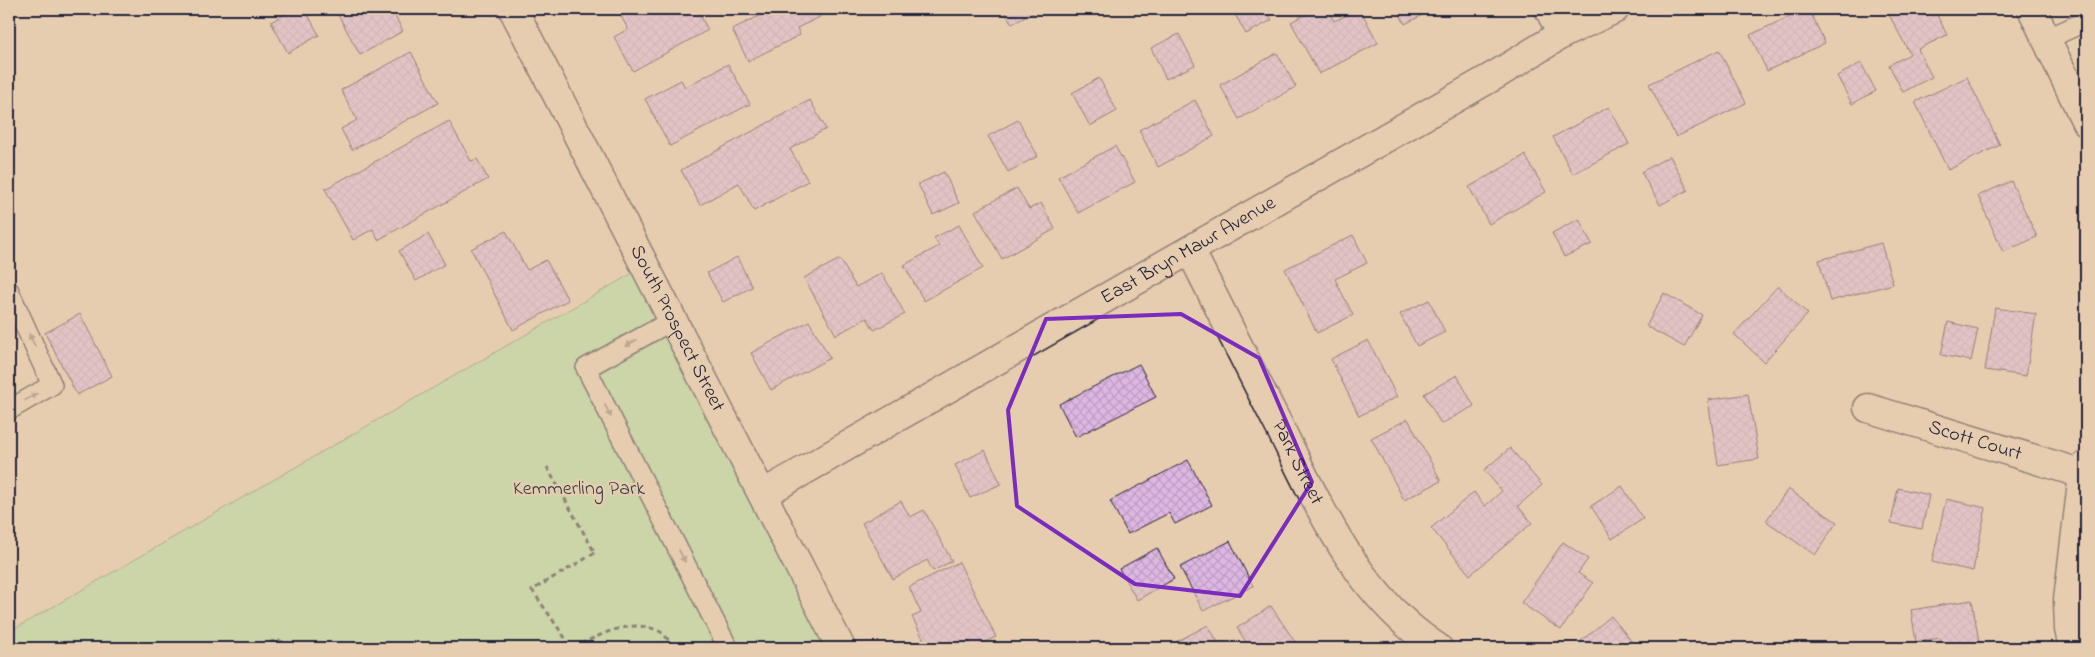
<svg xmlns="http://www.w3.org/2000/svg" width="2095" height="657" font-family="'Indie Flower',sans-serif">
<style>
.green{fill:#a9dd9f;stroke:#66806d}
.building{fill:url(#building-cross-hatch);stroke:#22223b}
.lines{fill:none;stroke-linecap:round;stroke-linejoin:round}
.lane-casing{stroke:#22223b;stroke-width:22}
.street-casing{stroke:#22223b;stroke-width:31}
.path{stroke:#22223b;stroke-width:3;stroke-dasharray:5 4;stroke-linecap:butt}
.lane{stroke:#e7cdaf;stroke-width:19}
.street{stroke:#e7cdaf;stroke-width:28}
.oneway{fill:#847875}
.marked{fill:none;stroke:#7b2cbf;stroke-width:4;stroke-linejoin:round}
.labels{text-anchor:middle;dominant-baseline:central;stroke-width:4.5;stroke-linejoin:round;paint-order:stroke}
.street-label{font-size:20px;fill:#22223b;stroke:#e7cdaf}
.park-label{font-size:20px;fill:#363e4a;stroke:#e7cdaf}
</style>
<defs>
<pattern id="building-cross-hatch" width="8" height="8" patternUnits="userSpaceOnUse" patternTransform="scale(1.25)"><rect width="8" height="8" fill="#ddb7e1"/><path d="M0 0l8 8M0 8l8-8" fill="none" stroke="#bd9dc2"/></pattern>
</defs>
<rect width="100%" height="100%" fill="#e7cdaf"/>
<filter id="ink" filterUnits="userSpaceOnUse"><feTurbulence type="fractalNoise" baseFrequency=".02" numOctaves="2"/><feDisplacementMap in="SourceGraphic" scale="10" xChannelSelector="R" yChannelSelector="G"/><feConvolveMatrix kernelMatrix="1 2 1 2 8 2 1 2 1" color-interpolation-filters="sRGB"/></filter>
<g filter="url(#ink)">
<path class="green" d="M645,266L839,648H9V632Z"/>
<path class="building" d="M294,9H305L319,35L288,53L271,22Z
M335,9H391L403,31L360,55Z
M617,9H697L708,30L633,71L614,37L628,29Z
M774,9H815L820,17L797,28L800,35L748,61L732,29Z
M1003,9H1036L1037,11L1012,24Z
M1232,9H1266L1272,20L1246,34Z
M1316,9H1327L1334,21L1360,9L1378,43L1319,74L1291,22Z
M1397,9H1434L1405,24Z
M1805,9H1809L1825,43L1767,71L1750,35Z
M1886,9H1934L1947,35L1918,49L1932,77L1903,92L1889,65L1910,54Z
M1179,34L1195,65L1166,79L1151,48Z
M1719,50L1746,103L1676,137L1649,84Z
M411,52L438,103L352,150L341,129L357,120L341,90Z
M1277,53L1296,87L1239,119L1220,85Z
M1861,63L1876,91L1852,104L1837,76Z
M728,64L750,104L670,146L645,99L681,80L685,87Z
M1967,77L2000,145L1948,170L1915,102Z
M1099,78L1117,111L1090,126L1072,93Z
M810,100L826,129L790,149L808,181L754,211L739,183L700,205L681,170Z
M1195,100L1214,136L1158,167L1139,130Z
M1609,107L1629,144L1573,174L1553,137Z
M1018,120L1038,156L1008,172L988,136Z
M449,121L471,161L477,159L488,179L378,240L373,229L353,240L325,189Z
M1115,146L1135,182L1078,213L1058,177Z
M1525,155L1546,192L1489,224L1469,187Z
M1670,156L1688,190L1660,205L1641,172Z
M944,172L959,203L933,215L918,184Z
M2011,181L2037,237L2003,252L1978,196Z
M1017,188L1029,209L1041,203L1055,229L1002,259L975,211Z
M1579,219L1592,244L1564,257L1552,233Z
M959,225L983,268L924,301L904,265L939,246L934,238Z
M506,231L527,270L546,260L568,300L513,330L471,249Z
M428,234L445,264L416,281L399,251Z
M1353,235L1367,263L1335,279L1353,315L1317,333L1285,269Z
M1881,243L1893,284L1830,301L1819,260Z
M737,257L752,287L723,302L707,273Z
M840,259L856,287L882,273L905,314L874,330L867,318L836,335L804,278Z
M1778,286L1808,314L1764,362L1734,334Z
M1664,293L1702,315L1684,347L1646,326Z
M1429,300L1445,332L1417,346L1400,314Z
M1995,308L2036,314L2026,376L1985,370Z
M80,314L112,376L77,395L45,333Z
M809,321L830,358L771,390L751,353Z
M1948,322L1978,329L1971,361L1941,355Z
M1368,340L1397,397L1359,416L1331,359Z
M1139,364L1156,397L1076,437L1059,404Z
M1457,375L1474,406L1441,424L1424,394Z
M1748,394L1759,459L1718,465L1708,400Z
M1408,419L1441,481L1404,500L1371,438Z
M1510,448L1542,485L1518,506L1532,523L1470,575L1431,528L1474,492L1485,506L1502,491L1484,470Z
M985,450L1001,484L970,498L955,465Z
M1188,460L1212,505L1175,524L1169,513L1128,534L1110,501Z
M1622,486L1643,519L1612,539L1591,506Z
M1898,488L1929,495L1922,529L1891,523Z
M1788,489L1837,522L1815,555L1766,521Z
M1946,499L1986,508L1973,571L1932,562Z
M901,501L910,517L924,510L952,561L933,571L927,560L893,579L862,523Z
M1230,541L1253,586L1203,611L1180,567Z
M1563,542L1588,559L1578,573L1593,583L1561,630L1521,603Z
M1157,548L1174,579L1137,600L1119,569Z
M959,562L996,637L972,648L969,642L957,648H928L912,617L921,613L909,587Z
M1972,600L1980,648H1941L1940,638L1916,642L1911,610Z
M1271,606L1299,648H1250L1237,628Z
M1611,616L1637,648H1586L1581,641Z
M1208,625L1221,648H1180L1176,642Z"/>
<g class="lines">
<g class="lane-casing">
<path id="lane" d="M2047,39L2086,21
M9,291L52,385L9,410
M673,320L586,368L728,648"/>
</g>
<g class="street-casing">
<g id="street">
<path id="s1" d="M513,9L841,648"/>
<path d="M1549,9L1562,34"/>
<path d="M2032,9L2086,122"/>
<path id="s2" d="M1190,250C1220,309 1249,368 1279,426C1321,510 1357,595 1438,648"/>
<path id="s3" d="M1868,408L2083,474"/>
<path id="s4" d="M763,494L1499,73L1562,34L1615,9"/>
<path d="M2073,648L2069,629L2068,600L2083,474L2086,465"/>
</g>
</g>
<path class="path" d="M547,467L595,553L532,590L572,648
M253,648L278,640L295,648
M573,648C598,636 630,617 659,631C665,634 670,643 675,648"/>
<use href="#lane" class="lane"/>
<use href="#street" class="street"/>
</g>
<defs><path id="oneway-solid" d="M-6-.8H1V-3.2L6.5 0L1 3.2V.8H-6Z" transform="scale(1.25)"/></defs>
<g class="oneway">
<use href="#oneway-solid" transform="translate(32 340) rotate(-115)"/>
<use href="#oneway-solid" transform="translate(631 343) rotate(151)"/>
<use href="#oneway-solid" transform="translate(31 397) rotate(-30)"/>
<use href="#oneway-solid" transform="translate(608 411) rotate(63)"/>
<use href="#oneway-solid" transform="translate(682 556) rotate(63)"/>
</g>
</g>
<path d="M0 0H2095V657H0ZM1181,314L1259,358L1312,482L1240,596L1135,584L1017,506L1008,410L1046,319Z" fill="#e7cdaf" fill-opacity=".55" fill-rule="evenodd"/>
<path class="marked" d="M1181,314L1259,358L1312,482L1240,596L1135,584L1017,506L1008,410L1046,319Z"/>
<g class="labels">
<g class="street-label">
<text stroke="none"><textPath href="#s4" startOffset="490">East Bryn Mawr Avenue</textPath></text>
<text stroke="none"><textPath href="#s1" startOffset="359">South Prospect Street</textPath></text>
<text stroke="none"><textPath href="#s3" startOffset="112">Scott Court</textPath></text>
<text stroke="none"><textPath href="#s2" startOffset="238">Park Street</textPath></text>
</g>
<g class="park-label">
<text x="579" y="489">Kemmerling Park</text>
</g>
</g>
<rect width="2095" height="657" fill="none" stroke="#e7cdaf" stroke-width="30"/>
<rect x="15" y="15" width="2065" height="627" fill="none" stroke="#22223b" stroke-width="2" filter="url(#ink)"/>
</svg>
